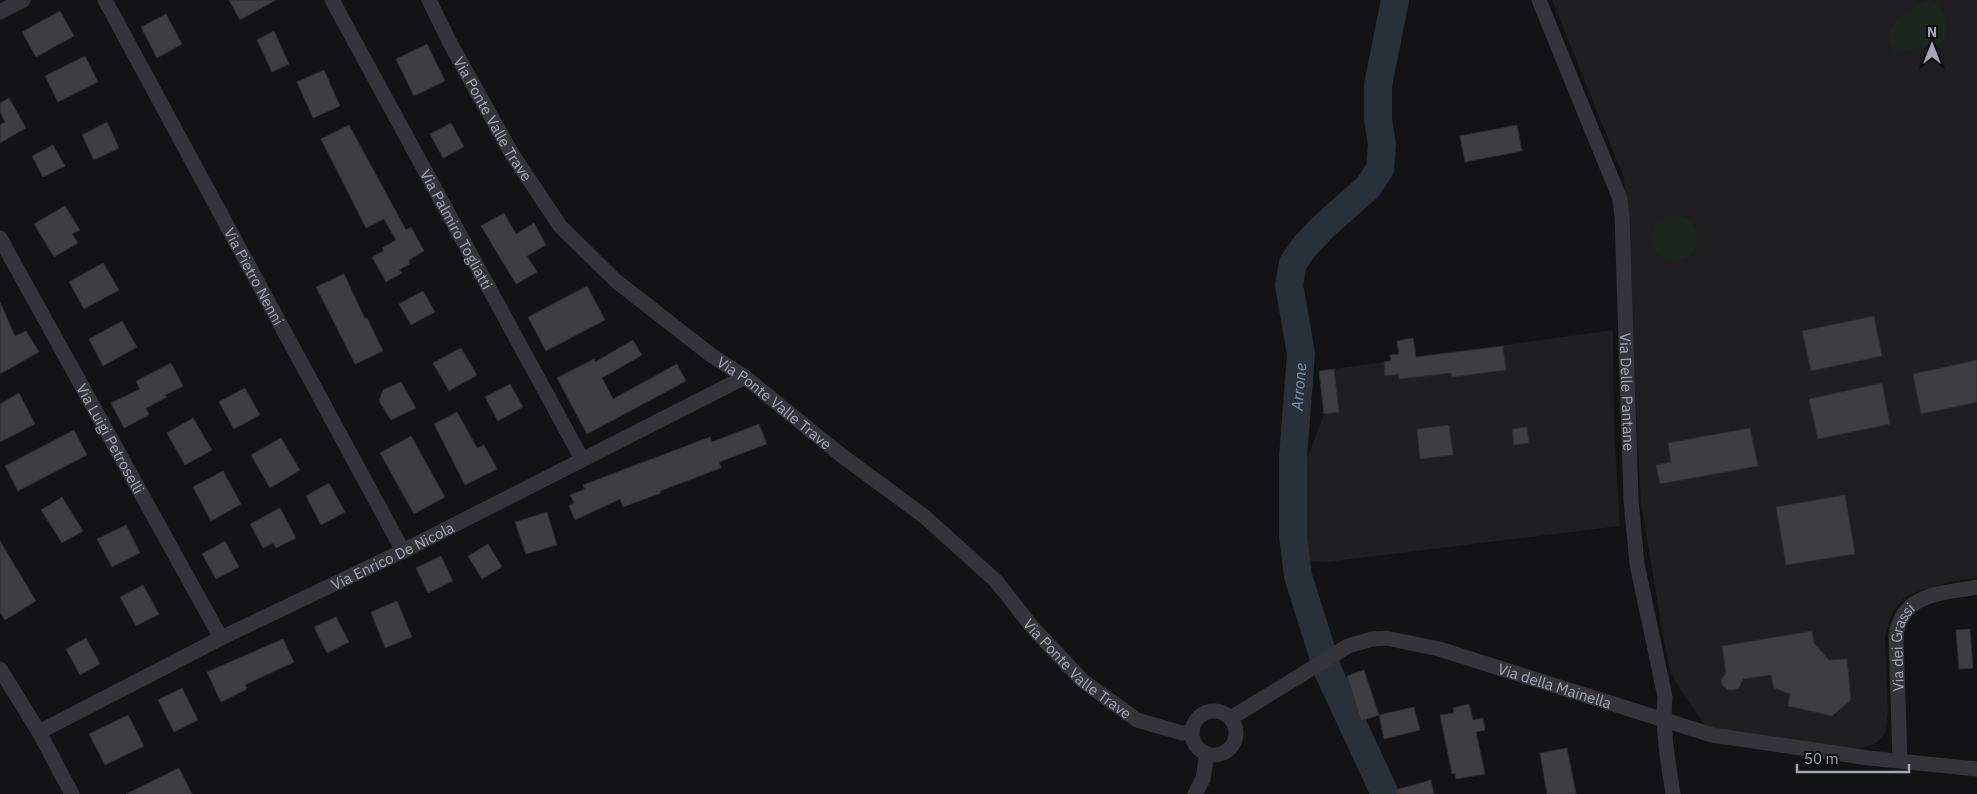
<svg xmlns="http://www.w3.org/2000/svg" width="1977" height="794" font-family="'IBM Plex Sans',sans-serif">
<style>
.built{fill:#1f1f22}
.green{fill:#1d251f}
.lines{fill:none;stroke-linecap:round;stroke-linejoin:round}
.river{stroke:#293039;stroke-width:28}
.building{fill:#3d3d42;stroke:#2e2d31}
.minor{stroke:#34343a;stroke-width:15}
.labels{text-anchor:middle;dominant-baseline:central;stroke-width:5;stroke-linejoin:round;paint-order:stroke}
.street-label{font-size:15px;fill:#a4a8b6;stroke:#0e0e10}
.water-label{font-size:16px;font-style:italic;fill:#7a92b2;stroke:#0e0e10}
</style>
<rect width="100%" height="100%" fill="#131315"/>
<path class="built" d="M1552,0H1977V577L1950,582L1920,591L1906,596L1896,607L1890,618L1885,638L1888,712L1885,734L1875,744L1860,748L1838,747L1716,730L1704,724L1682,692L1671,673L1664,641L1641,503L1624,178Z
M1613,330L1614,431L1620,526L1327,562L1310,561L1305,557L1301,493L1303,469L1324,414L1319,371Z"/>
<path class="green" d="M1929,0C1945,5 1951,28 1943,42L1938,45L1902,52L1895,51C1891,46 1887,39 1889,32C1891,23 1920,1 1929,0Z
M1651 238a23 23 0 1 1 46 0a23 23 0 1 1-46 0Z"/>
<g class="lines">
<path class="river" id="s1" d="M1385,794L1328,671L1298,576L1293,536V457L1301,354L1289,285L1293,263L1305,246L1323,227L1368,187L1380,169L1382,145L1378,119V85L1395,0"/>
</g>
<path class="building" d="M229,0H276L240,20Z
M60,11L74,36L36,57L22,32Z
M166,14L182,44L157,58L141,27Z
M274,31L289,64L272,72L257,40Z
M427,44L445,81L414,96L396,59Z
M85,56L98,82L58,102L45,76Z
M324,70L340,106L313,118L297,82Z
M9,98L26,128L0,143V125L5,122L0,112V103Z
M107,122L119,148L94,160L82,135Z
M451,123L464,147L443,158L430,134Z
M349,125L406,230L411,227L424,251L409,260L410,264L399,270L402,273L386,282L372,257L384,251L382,248L396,240L384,219L366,228L321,139Z
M1517,125L1522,151L1465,162L1460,136Z
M53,145L65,166L43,177L32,156Z
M65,206L80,230L72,234L78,243L54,257L34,224Z
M504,213L516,234L534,223L546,245L527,256L537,272L516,284L481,226Z
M103,263L119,290L84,309L69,282Z
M344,274L365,319L367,318L383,351L355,364L316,287Z
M587,286L605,320L546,351L528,317Z
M423,291L435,312L411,325L399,304Z
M0,302L15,336L26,331L39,352L0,374Z
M1874,316L1882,356L1811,371L1802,331Z
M122,321L137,347L103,366L89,339Z
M1413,338L1416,357L1503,346L1506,370L1452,377L1451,373L1399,379V374L1385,376L1384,362L1391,361L1390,355L1399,354L1397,341Z
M633,340L642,355L602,378L613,399L677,364L686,381L587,434L557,378L594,359L595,362Z
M461,348L477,375L449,391L433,363Z
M1977,360V402L1921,414L1913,374Z
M171,363L183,386L165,395L167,397L146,408L149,415L124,428L111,403L140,389L136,381Z
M1334,369L1339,412L1324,414L1319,371Z
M401,382L416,408L391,420L379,401L383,390Z
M1882,383L1890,424L1818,439L1809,399Z
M510,384L523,407L498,421L485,397Z
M245,388L260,415L234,429L219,402Z
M19,393L35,424L0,442V404Z
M457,412L477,448L484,445L497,469L465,485L434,424Z
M193,418L212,450L185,465L167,433Z
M759,424L767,444L719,462L721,468L660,491L661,493L623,507L620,499L575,520L569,506L574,503L570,495L585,489L583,485L710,437L712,442Z
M1449,425L1453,455L1420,459L1417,429Z
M1527,427L1529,443L1514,445L1512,429Z
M1750,428L1758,466L1660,484L1656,465L1671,462L1668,443Z
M74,430L87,455L18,491L5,466Z
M411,436L445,497L414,514L380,453Z
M281,438L300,470L270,488L251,455Z
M223,471L241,504L211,521L193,487Z
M329,483L345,512L321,525L306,496Z
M1845,495L1855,554L1786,565L1776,507Z
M62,497L83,531L62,543L41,510Z
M280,508L296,538L276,548L273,543L263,548L250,524Z
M547,512L557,545L526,554L515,522Z
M126,525L140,553L112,567L97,539Z
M0,541L36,601L5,620L0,612Z
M225,541L239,567L216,579L202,554Z
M488,544L502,567L482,579L468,556Z
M441,556L453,581L428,593L416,568Z
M143,585L159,614L136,626L120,597Z
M397,601L412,637L385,648L371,612Z
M336,617L349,642L327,653L314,627Z
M1970,629L1973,668L1959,669L1956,630Z
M1812,631L1814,643L1829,660L1847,659L1851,700L1832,716L1788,706L1790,694L1774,688L1771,675L1743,679L1739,688L1733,690H1728L1722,685L1721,680L1726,673L1722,646Z
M86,638L100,664L80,675L66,649Z
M283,639L294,662L245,685L247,689L221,702L207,672Z
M1364,670L1379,715L1361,721L1347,676Z
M182,688L198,720L174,732L158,700Z
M1469,704L1473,720L1483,718L1485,730L1476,732L1485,774L1456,779L1455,773L1452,774L1440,715L1454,713L1453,708Z
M1414,707L1420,730L1384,739L1379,715Z
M128,715L144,746L105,765L89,734Z
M1567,748L1576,794H1547L1540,753Z
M179,768L192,794H126Z
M1431,780L1434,794H1396L1395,790Z"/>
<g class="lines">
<g class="minor">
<path id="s2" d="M105,0L403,551"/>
<path id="s3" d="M332,0L582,459"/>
<path id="s4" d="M429,0L450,43L512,154L560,226L616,281L711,355L745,377L841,455L925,517L996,581L1033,628L1083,681L1137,720L1182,733L1192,732"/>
<path id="s5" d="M1539,0L1620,199L1622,216L1631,500L1637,564L1665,697C1662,730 1668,761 1673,794"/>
<path d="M0,12L23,0"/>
<path id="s6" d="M0,238L221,638"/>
<path d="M0,669L39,732L72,794"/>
<circle cx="1214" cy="733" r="22"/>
<path id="s7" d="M1231,718L1348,646L1372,639L1386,638L1439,649L1712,735L1869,758L1977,769"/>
<path id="s8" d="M39,732L221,638L403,551L745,377"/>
<path id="s9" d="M1900,760L1896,636C1902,592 1942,594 1977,587"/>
<path d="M1195,794L1203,779L1207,754"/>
</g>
</g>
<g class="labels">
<g class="street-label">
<text stroke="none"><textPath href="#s4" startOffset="135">Via Ponte Valle Trave</textPath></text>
<text stroke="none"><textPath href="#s3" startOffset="261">Via Palmiro Togliatti</textPath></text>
<text stroke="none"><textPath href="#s2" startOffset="314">Via Pietro Nenni</textPath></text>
<text stroke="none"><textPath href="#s5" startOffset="408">Via Delle Pantane</textPath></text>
<text stroke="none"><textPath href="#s4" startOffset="540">Via Ponte Valle Trave</textPath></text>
<text stroke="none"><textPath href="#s6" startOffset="229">Via Luigi Petroselli</textPath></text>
<text stroke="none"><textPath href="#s8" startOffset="395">Via Enrico De Nicola</textPath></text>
<text stroke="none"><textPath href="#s9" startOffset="114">Via dei Grassi</textPath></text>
<text stroke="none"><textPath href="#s4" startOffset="945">Via Ponte Valle Trave</textPath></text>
<text stroke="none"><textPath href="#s7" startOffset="352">Via della Mainella</textPath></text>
</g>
<g class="water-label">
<text stroke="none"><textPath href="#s1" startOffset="425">Arrone</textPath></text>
</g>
</g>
<g transform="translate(1932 45)" stroke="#0e0e10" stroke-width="4" paint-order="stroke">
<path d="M0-4L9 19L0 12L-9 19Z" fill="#a4a8b6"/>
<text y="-8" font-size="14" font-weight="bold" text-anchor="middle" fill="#a4a8b6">N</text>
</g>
<path d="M1797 764v8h112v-8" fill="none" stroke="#a4a8b6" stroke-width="2.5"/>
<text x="1804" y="764" font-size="15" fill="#a4a8b6" stroke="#0e0e10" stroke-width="4" paint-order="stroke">50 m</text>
</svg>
